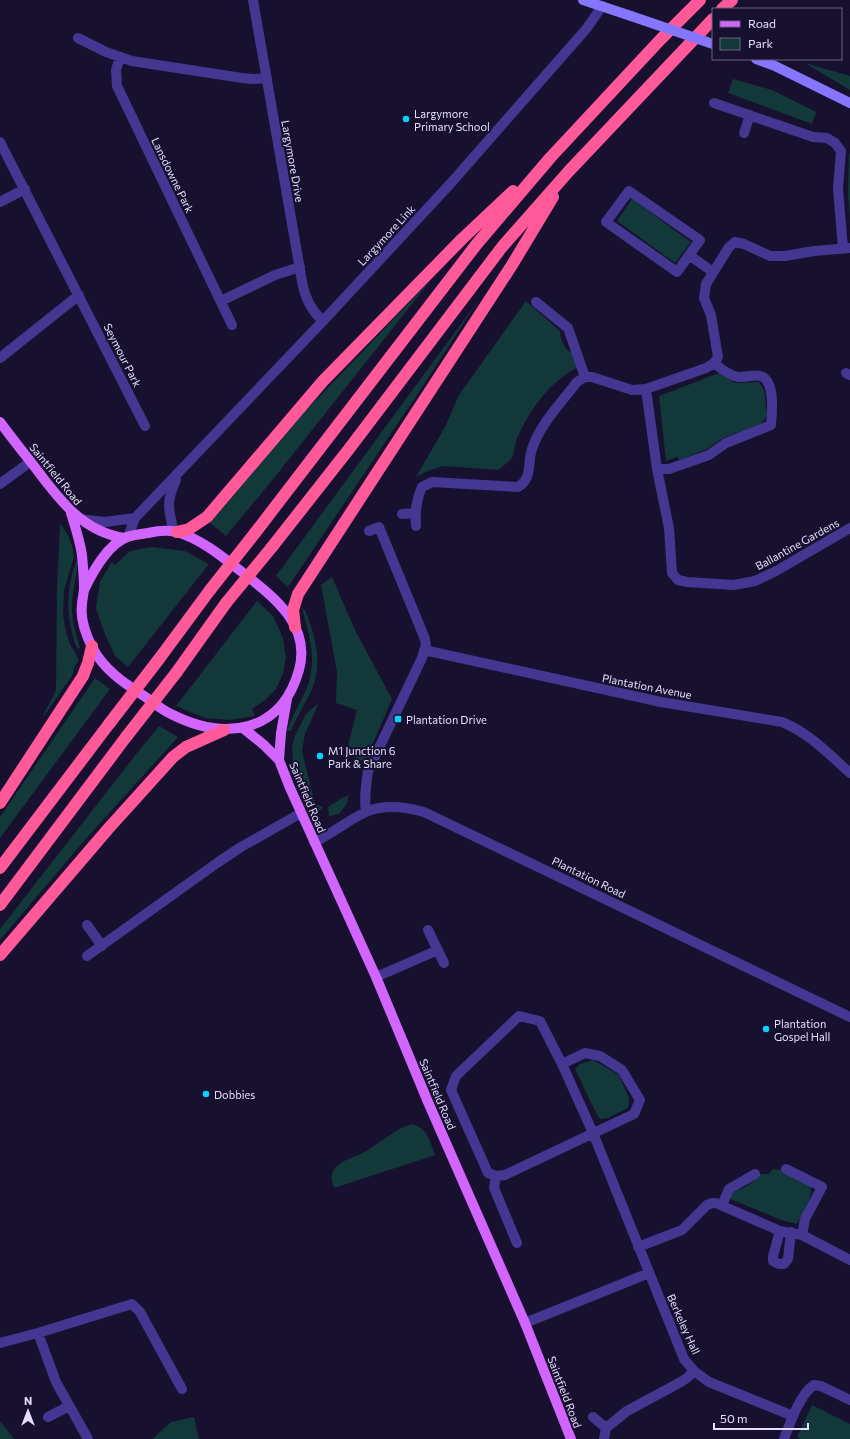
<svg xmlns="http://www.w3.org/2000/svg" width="850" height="1439" font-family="Commissioner,sans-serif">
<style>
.green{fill:#12383a}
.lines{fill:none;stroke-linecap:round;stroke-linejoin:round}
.minor{stroke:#433792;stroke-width:10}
.tertiary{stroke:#433792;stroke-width:10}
.secondary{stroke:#8575ff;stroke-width:10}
.primary{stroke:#d365ff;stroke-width:10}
.motorway{stroke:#ff599a;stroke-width:12}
.secondary-bridge{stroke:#8575ff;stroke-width:10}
.motorway-bridge{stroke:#ff599a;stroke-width:12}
.poi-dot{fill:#0ad1ff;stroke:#18102f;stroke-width:1.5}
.labels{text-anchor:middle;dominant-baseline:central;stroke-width:4;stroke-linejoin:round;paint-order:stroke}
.poi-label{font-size:11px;fill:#e5deff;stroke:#18102f;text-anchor:start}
.street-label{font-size:11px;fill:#e5deff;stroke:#18102f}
</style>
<rect width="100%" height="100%" fill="#18102f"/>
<path class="green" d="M805,63L850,76V90Z
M733,79L772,90L816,112L812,124L728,93Z
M850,153V218L848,194L849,155Z
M632,199L691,242L675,263L617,221Z
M431,280L274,478L226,536L210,523L299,418Z
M480,298L417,395L288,587L276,576Z
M526,301L560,331L561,339L566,349L572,353L578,367C552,380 531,408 519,434C515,441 515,450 512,458C509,462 502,467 498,470L443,466L428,471L416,477L445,427L459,395Z
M719,373L735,383L759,382L764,390L767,416L760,425L725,437L707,449L680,460L677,457L666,461L659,396Z
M60,524L68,535L73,549L74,557L64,590L63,615L66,632L70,644L78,658V662L75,666L72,676L41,720L56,690L57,589Z
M151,547L185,551L209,564L128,667L115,656L104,632L96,608L100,581L112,562L115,565L130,551Z
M78,557C78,575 71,592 72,610C72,623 77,636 80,648L78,649C74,644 73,638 72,632C65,607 68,581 78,557Z
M332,577L355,630L392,699L365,762L346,754L357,710L336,703L337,672L321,585Z
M257,601L273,616L283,638L286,658L283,674L276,689L265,700L252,709L255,716L230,720L205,718L176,706Z
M302,608L305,610C315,635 323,662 312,689C306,703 297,716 291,731H287C292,714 302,701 308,685C317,658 309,634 302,608Z
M95,678L110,689L0,838V817Z
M319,703L305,734L302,751L315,804L323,807L317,814L310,803L298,776L293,762L292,747L295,735L306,714Z
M159,726L178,737L84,841L0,940V929L137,753Z
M349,795L346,805L339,814L329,816L328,807L342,798Z
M593,1060L619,1075L629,1098L628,1108L608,1118L601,1119L597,1115L575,1069L580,1064Z
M412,1124C429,1129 429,1140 435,1155L334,1188C323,1162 352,1160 368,1150C380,1142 392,1133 405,1126Z
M773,1169L783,1170L810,1185C815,1195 802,1214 797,1224L781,1220L728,1198C735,1188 740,1191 747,1186C752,1183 756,1178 759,1174H769Z
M812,1405L850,1424V1439H801L797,1437Z
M194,1417L199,1439H152L171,1422Z
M0,1421L14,1439H0Z"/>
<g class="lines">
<path class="minor" d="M253,0L303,287C307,301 312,311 323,321
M78,38L106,52L132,61L242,78L253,79L267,78
M120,57L116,70L117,86L232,325
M714,103L813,137L827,138L835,143L841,151L838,189L843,248
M744,133L750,115
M0,142L145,426
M629,191L700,240L677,272L606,222Z
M0,202L25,189
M689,255L713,272
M221,301L275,275L300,267
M536,302L568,328L585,377
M0,358L79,295
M846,373L850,375
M646,389L657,469L669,528L672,573L678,580L687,582L734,585L755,581L776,571L850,528
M657,469H669L709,455L726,443L771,425C772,413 775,384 763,377C755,373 746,378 738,377C729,375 721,369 714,363
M0,484L30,462
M402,514L416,513
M416,526C415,511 416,500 422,487L432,482L518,487C533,478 527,463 532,449C540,424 561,403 577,382L585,377H592L632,390L646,389L706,368L714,363L718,357L711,315L704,298L706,284L729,247L735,242L744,244L770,256H785L814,251L850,248
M424,650L661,702L782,722C809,733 829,754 850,773
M366,812C364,798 366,785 368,771L422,658L426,645L425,639L379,527L369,531
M314,842C332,834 348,820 366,812C384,804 406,807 424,812L850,1017
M87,925L102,946
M428,930L444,963
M87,956L217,863L241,847L301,813
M376,977L438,950
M786,1169L822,1187L805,1219L802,1235
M496,1176L488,1173L451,1090L456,1076L519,1016L540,1021L562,1064L593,1133L684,1359L694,1371L709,1382L793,1416
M722,1205L729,1189L755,1174
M780,1231L773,1256V1261L779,1264H784L788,1259L791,1232
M517,1243L494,1188L496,1176L505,1175L634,1114L640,1100L622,1070L600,1056L585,1053L562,1064
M638,1247L682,1230L707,1205L712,1203H716L780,1231L802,1235L850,1260
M525,1323L649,1273
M38,1333L56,1382L88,1439
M0,1343L38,1333L132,1304L140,1312L182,1389
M48,1417L69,1406
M593,1417L606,1428
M604,1439L606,1428L627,1411L679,1383L687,1378L694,1371
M784,1439C790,1423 800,1394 814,1385L821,1386L850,1400"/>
<path class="tertiary" d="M79,519L105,522L135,518
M174,532C168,509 166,501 176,480
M128,537L135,518L323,321L451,183L587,28L602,6"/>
<path class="secondary" d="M583,0L631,16
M756,59L775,66L850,103"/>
<path class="primary" d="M0,422C11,437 23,452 34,466C58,498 82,532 125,538
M71,513C75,526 80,541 82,555C83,566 84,577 84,588C84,594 82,599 82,605C80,619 86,635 92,647C104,670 124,683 144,696C153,702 162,710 171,714C224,741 281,734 299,670C312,623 270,594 238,569C219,554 200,539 177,532C168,530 157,531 148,533C141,534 133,535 127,537C107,545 93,571 84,590
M287,699L281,733L279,760L290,788L376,977L428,1102L525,1323L571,1439
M243,728L264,745L279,760"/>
<path class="motorway" d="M722,9L732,0
M177,532L189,529L207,517L323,381L462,239L513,191
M255,533L476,245L550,158L660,40L700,0
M272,547L349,449L502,247L569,171L713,19
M295,627L293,610L298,594L512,265L553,197
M159,659L210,590
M176,673L226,603
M0,803L83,676L88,663L92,646
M0,868L109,724
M0,905L126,737
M0,955L108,829L173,757L186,747L224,730"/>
<path class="secondary-bridge" d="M631,16L713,44"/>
<path class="motorway-bridge" d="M210,590L255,533
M226,603L272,547
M109,724L159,659
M126,737L176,673"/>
</g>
<g class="poi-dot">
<circle cx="406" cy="119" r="4"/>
<rect x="394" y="715" width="8" height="8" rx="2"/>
<circle cx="320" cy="756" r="4"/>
<circle cx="766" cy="1029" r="4"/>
<circle cx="206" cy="1094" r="4"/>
</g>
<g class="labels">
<g class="poi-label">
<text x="414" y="113">Largymore<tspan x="414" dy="13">Primary School</tspan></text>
<text x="406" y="719">Plantation Drive</text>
<text x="328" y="750">M1 Junction 6<tspan x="328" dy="13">Park &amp; Share</tspan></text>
<text x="774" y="1023">Plantation<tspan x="774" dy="13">Gospel Hall</tspan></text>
<text x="214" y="1094">Dobbies</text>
</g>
<g class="street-label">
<text transform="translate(293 161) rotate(80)">Largymore Drive</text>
<text transform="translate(173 175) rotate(64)">Lansdowne Park</text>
<text transform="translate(386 235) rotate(-47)">Largymore Link</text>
<text transform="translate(123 355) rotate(63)">Seymour Park</text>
<text transform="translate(56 474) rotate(51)">Saintfield Road</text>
<text transform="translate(797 544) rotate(-29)">Ballantine Gardens</text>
<text transform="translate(647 686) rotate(11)">Plantation Avenue</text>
<text transform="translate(308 797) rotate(67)">Saintfield Road</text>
<text transform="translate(589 877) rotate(26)">Plantation Road</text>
<text transform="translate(438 1094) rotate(67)">Saintfield Road</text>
<text transform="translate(684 1324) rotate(66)">Berkeley Hall</text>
<text transform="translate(565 1392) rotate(69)">Saintfield Road</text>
</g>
</g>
<rect x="712" y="8" width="130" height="52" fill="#18102f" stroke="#6a6282"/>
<rect x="720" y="21" width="20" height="6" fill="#d365ff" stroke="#6a6282"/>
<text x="748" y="28" font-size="12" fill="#e5deff">Road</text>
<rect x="720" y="38" width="20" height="12" fill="#12383a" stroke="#6a6282"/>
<text x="748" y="48" font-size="12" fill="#e5deff">Park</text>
<g transform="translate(28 1411)" stroke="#18102f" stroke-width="3" paint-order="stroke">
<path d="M0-3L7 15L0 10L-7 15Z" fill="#e5deff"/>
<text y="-6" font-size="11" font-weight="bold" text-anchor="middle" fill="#e5deff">N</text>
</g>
<path d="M714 1423v6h94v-6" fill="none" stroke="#e5deff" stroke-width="2"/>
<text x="720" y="1423" font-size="12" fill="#e5deff" stroke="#18102f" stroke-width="3" paint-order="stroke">50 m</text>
</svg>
